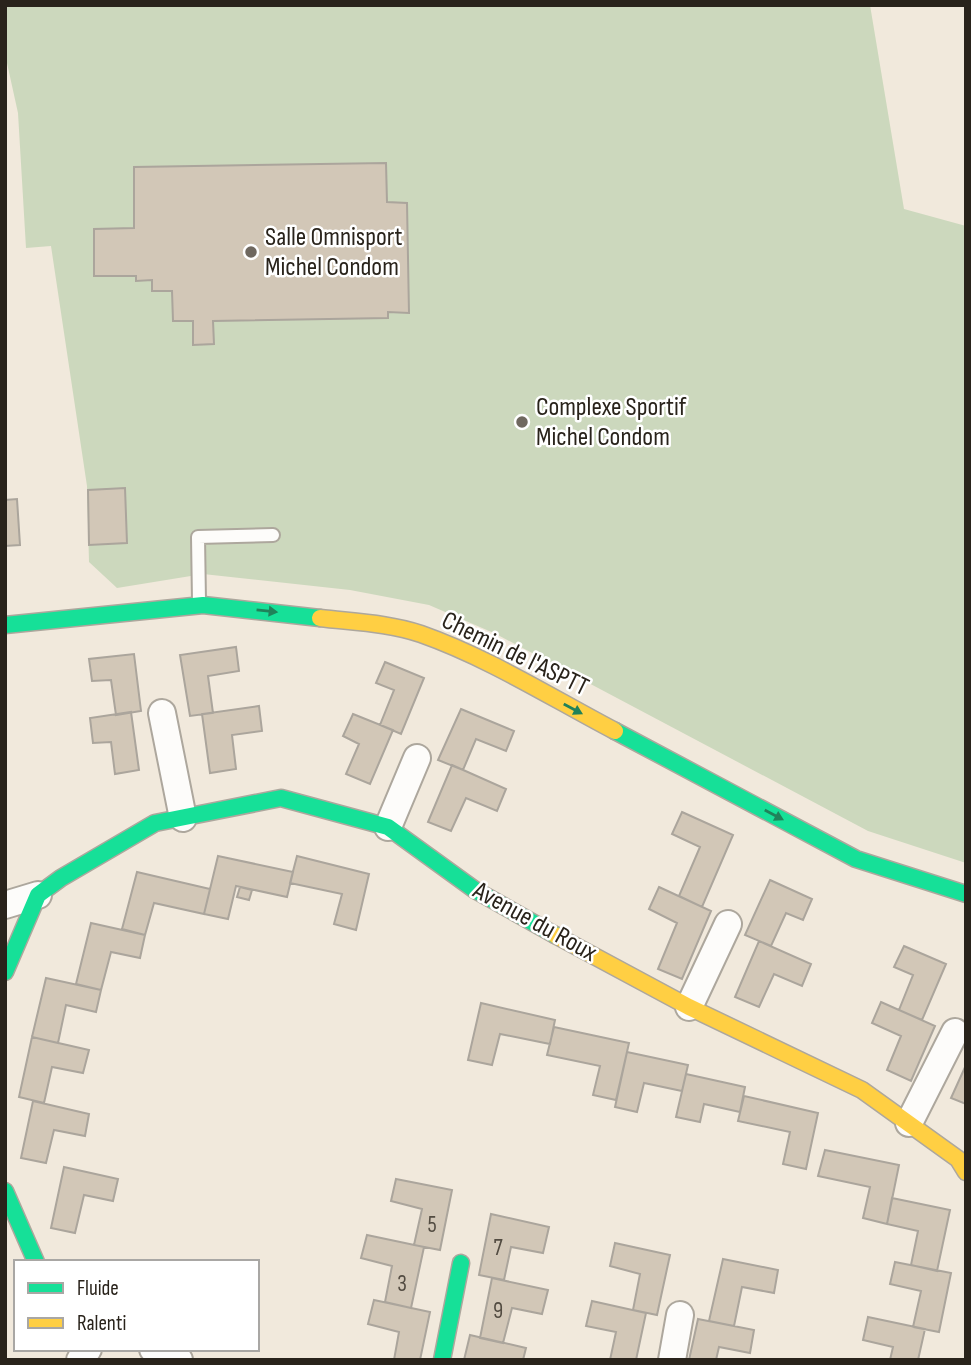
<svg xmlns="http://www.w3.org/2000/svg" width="971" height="1365" font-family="'Sofia Sans Condensed',sans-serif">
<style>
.pitch{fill:#ccd8bd}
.building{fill:#d2c7b7;stroke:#aba59c;stroke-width:2}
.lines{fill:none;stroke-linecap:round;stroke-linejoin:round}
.lane-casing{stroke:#ada79d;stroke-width:16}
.street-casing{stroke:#ada79d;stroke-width:30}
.fast-casing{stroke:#ada79d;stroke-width:19}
.slow-casing{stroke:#ada79d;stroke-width:19}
.lane{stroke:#fdfcfa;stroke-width:12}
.street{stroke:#fdfcfa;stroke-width:26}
.fast{stroke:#16e098;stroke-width:16}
.slow{stroke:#ffcf43;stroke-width:16}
.oneway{fill:#20825a}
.poi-dot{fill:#6f685f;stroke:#fff;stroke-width:2.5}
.labels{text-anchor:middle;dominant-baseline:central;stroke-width:5;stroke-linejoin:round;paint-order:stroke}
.number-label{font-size:23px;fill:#534c42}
.poi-label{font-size:26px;fill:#29231b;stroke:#fff;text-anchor:start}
.street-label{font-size:26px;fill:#29231b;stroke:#fff}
</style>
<rect width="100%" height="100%" fill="#f1e9dc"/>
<path class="pitch" d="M6,5H870L904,209L966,226V863L868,831L496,634L429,605L350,590L203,574L117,588L89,562L87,486L51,246L26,248L18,113L5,54Z"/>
<path class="building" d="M386,163L387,202L407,203L409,313L388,312V318L213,321L214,344L193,345V321H173L172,291H152V280L136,281V276H94V229L134,228V167Z
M125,488L127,543L89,545L88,490Z
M17,499L20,545L5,546V500Z
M236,647L239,671L208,676L213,713L190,716L180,655Z
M134,654L141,711L116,715L111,680L92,681L89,659Z
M385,662L424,678L401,734L380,725L394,690L376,683Z
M259,706L262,731L232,735L236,769L210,773L202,714Z
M461,709L514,731L506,751L476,739L463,770L438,760Z
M131,712L139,770L115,774L111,742L93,743L90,718Z
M353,714L393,730L370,784L346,774L359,744L343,736Z
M452,765L506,789L497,811L466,798L451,831L428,822Z
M682,812L733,835L702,907L679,896L700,847L672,834Z
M218,856L293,872L287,897L236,886L228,919L204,914Z
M297,856L369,874L356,930L334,924L342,894L290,883Z
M137,872L210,889L204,914L154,903L145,935L122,929Z
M770,880L812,899L803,920L786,913L771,946L745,935Z
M240,887L252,890L249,900L237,897Z
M659,887L711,911L682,979L658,969L677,923L649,909Z
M91,923L145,935L140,958L111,952L101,990L76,984Z
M759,941L811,964L802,986L774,974L759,1007L735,997Z
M904,946L946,964L922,1020L899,1010L913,975L894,967Z
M46,978L101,990L96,1012L66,1005L58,1043L32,1037Z
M881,1002L935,1026L911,1081L887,1070L901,1036L872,1023Z
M481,1003L555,1020L550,1044L500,1034L492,1065L468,1060Z
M554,1027L629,1043L616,1100L593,1095L600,1066L547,1055Z
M32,1037L89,1050L83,1073L52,1067L44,1103L19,1097Z
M627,1052L688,1065L682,1091L644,1083L637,1112L615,1107Z
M966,1065V1104L951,1098Z
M686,1074L745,1087L740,1112L704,1104L700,1122L676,1117Z
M744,1096L818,1113L806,1169L783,1164L790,1132L738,1121Z
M33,1101L89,1114L85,1136L54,1130L46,1163L21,1158Z
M825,1150L899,1165L887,1224L863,1218L870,1187L818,1176Z
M64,1167L118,1179L113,1201L84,1195L75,1233L51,1228Z
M396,1179L452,1190L440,1250L414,1245L422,1209L391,1201Z
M892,1198L950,1210L937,1271L911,1265L918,1231L887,1224Z
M491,1214L549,1227L543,1253L511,1247L504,1280L479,1275Z
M367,1235L424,1247L411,1308L385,1302L392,1266L361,1258Z
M615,1243L670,1255L657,1315L633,1310L640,1274L610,1266Z
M723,1259L778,1270L774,1293L742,1287L734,1326L709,1321Z
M895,1262L951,1273L939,1332L913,1327L921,1291L890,1284Z
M492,1278L548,1290L542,1314L512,1308L503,1343L480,1338Z
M374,1300L430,1312L420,1360H394L399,1332L368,1324Z
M592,1301L646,1313L636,1360H610L616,1332L586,1326Z
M868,1317L925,1329L918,1360H890L893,1347L863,1340Z
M698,1319L754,1330L750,1353L719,1347L716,1360H689Z
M470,1335L526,1348L523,1360H464Z"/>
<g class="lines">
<g class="lane-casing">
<path id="lane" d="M199,601L198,537L273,535"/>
</g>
<g class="street-casing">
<path id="street" d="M162,713L183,818
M388,827L417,758
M5,905L38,895
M689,1007L728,924
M909,1123L955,1032
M153,1349L179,1360
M80,1360L88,1349
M672,1360L680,1315"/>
</g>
<g class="fast-casing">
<path id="fast" d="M5,625L203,605L320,618
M615,731L856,859L966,894
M5,972L38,895L61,878L155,823L281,798L388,827L475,890L555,935
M5,1191L36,1262
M442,1360L461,1263"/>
</g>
<g class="slow-casing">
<path id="slow" d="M320,618C353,622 389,623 421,634C489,658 552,698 615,731
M555,935L689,1007L862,1090L958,1159L966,1172"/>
</g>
<use href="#lane" class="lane"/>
<use href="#street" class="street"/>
<use href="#fast" class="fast"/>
<use href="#slow" class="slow"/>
</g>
<defs><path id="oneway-solid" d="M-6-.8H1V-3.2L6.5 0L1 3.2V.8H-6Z" transform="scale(1.75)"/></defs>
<g class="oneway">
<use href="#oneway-solid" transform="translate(267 611) rotate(6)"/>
<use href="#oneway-solid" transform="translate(573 709) rotate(28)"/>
<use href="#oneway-solid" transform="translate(774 815) rotate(28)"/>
</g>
<g class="poi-dot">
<circle cx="251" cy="252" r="7"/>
<circle cx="522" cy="422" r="7"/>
</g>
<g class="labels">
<g class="number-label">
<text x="432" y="1225">5</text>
<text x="498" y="1248">7</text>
<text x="402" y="1284">3</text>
<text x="498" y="1311">9</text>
</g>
<g class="poi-label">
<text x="265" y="237">Salle Omnisport<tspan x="265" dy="30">Michel Condom</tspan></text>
<text x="536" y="407">Complexe Sportif<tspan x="536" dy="30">Michel Condom</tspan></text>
</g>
<g class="street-label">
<text transform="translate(515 654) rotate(26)">Chemin de l'ASPTT</text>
<text transform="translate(535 922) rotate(29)">Avenue du Roux</text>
</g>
</g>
<rect width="971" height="1365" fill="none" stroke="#29231b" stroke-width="14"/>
<rect x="14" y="1260" width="245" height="91" fill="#ffffff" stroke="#a9a7a4" stroke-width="2"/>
<rect x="28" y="1283" width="35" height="10" fill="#16e098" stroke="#a9a7a4" stroke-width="2"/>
<text x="77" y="1295" font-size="21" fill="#29231b">Fluide</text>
<rect x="28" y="1318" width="35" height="10" fill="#ffcf43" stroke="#a9a7a4" stroke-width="2"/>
<text x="77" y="1330" font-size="21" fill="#29231b">Ralenti</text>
</svg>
